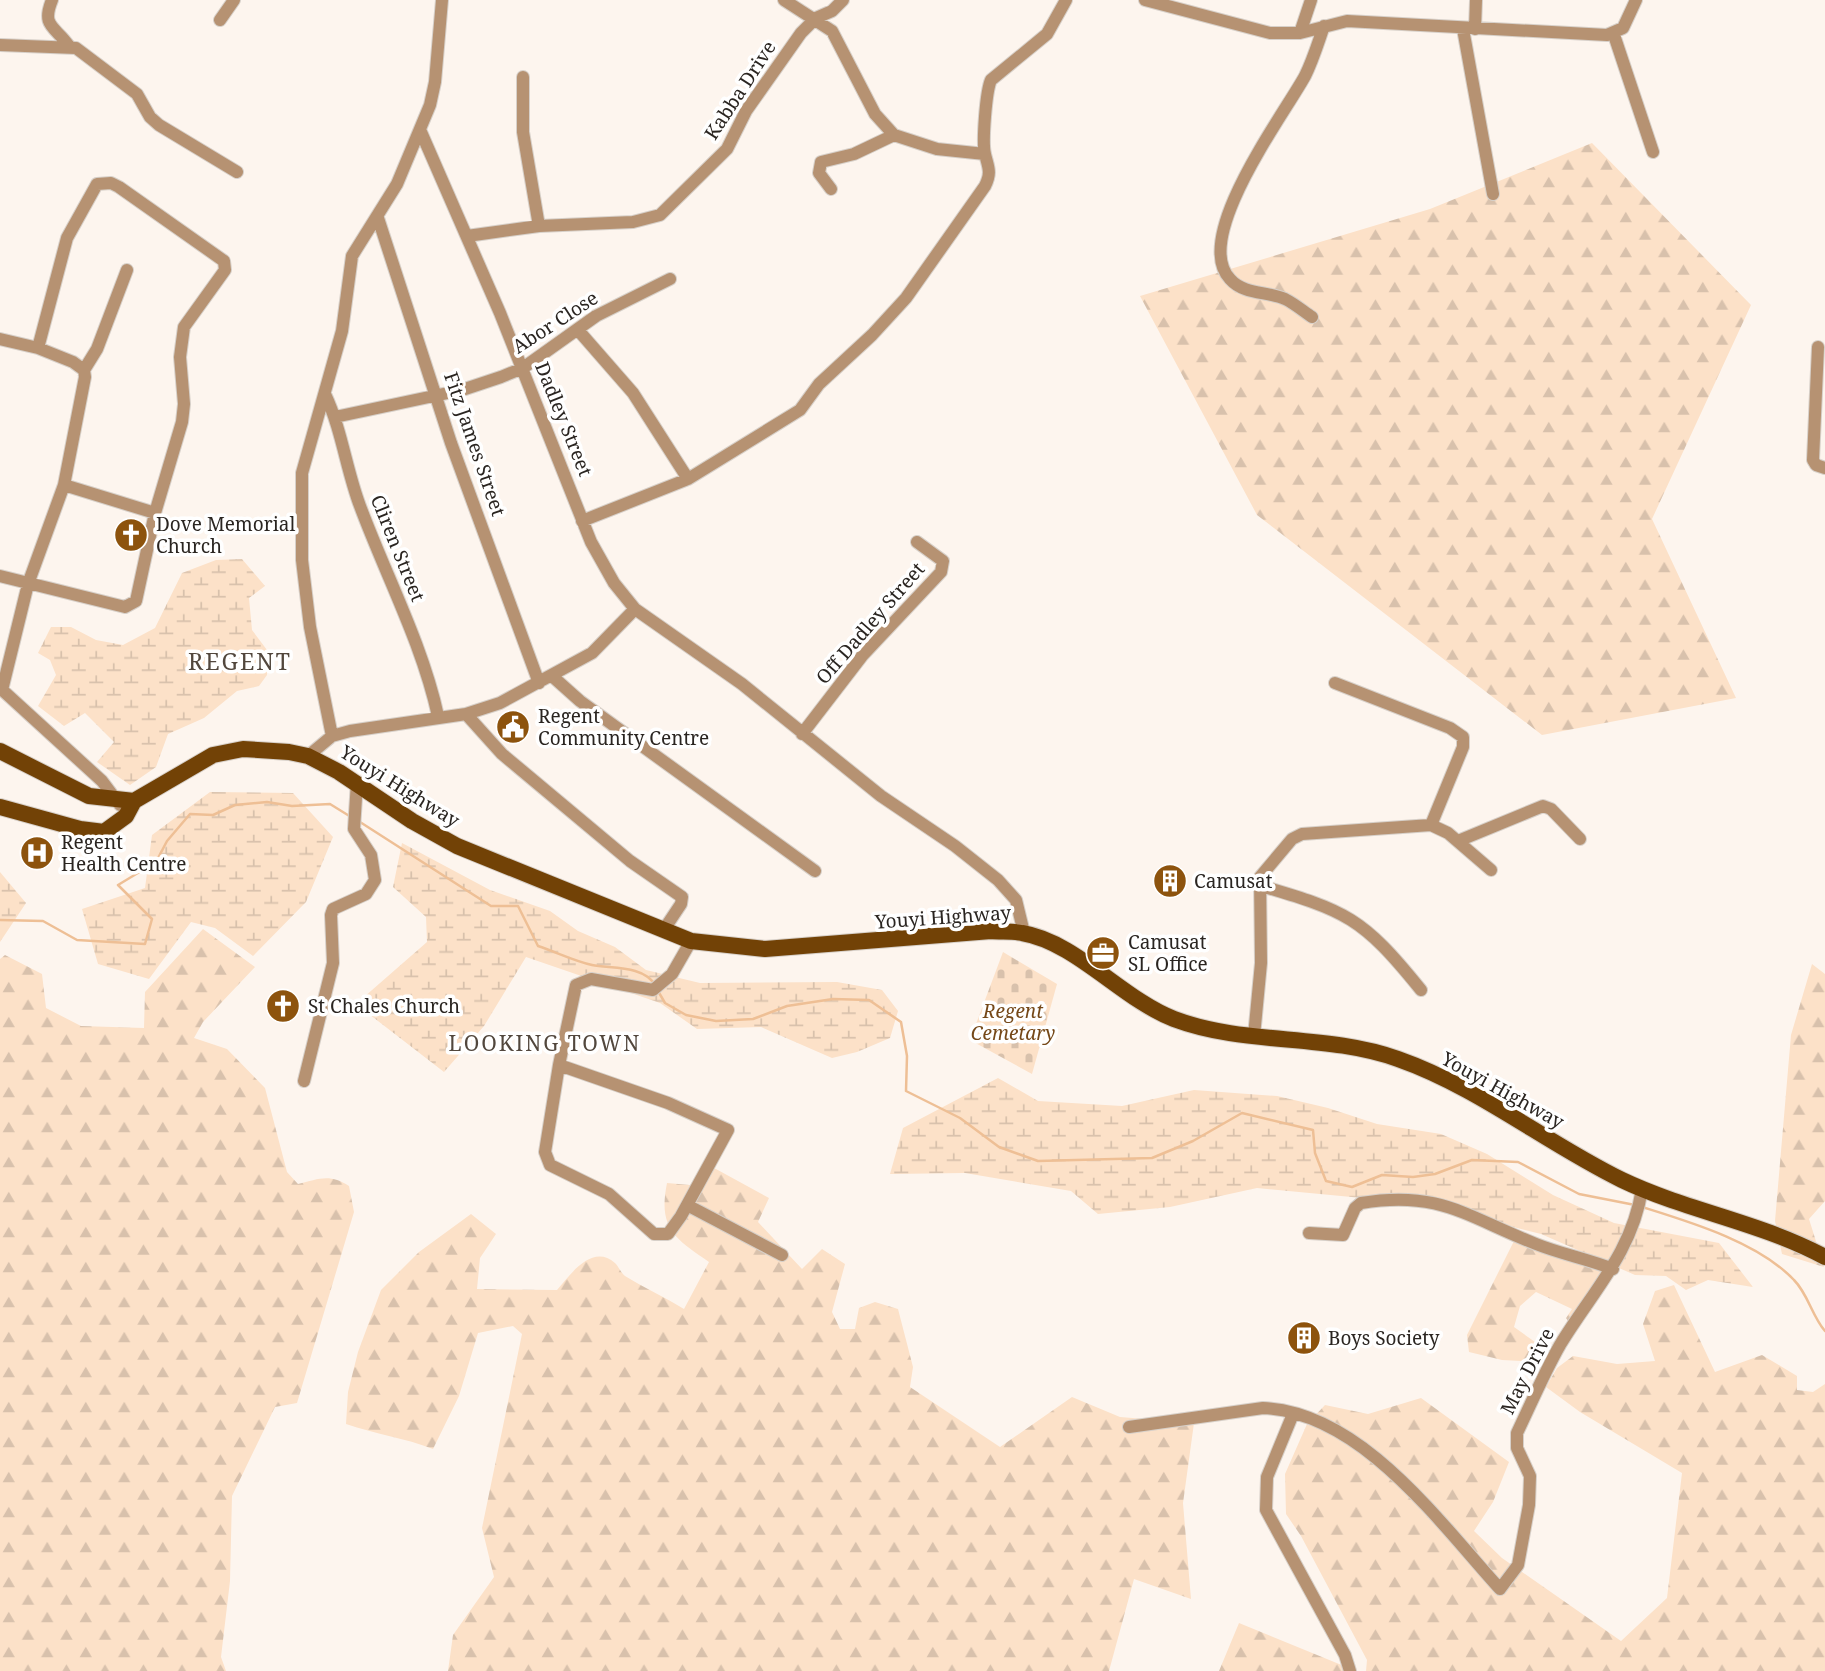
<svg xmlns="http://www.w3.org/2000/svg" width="1825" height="1671" font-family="'Noto Serif',serif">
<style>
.forest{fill:url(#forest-firs)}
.wetland{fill:url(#wetland-marsh)}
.cemetery{fill:url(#cemetery-stones)}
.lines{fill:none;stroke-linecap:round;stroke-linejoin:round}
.stream{stroke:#eebf95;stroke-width:2.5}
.minor-casing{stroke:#d7d0c9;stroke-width:14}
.major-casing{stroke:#d7d0c9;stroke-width:18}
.minor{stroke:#b69272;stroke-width:12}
.major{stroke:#724206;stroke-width:16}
.labels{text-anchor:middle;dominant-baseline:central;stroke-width:7;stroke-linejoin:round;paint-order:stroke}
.street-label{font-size:19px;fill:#2a2521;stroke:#fff}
.poi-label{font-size:19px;fill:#2a2521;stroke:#fff;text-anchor:start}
.park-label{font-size:19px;font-style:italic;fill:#754818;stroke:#fff}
.neighbourhood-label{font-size:21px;letter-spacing:2px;fill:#52473d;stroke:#fff}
.quarter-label{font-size:23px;letter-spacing:2px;fill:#52473d;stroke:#fff}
</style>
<defs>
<pattern id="forest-firs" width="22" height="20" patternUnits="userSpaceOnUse" patternTransform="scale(1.75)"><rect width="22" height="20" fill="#fce1c8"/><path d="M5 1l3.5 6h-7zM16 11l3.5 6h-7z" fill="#d8c1ac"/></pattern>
<pattern id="wetland-marsh" width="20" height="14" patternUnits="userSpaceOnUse" patternTransform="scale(1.75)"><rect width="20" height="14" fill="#fce1c8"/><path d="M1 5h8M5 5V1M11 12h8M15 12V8" fill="none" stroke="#d8c1ac"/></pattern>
<pattern id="cemetery-stones" width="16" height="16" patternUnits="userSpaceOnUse" patternTransform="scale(1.75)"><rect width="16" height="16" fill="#fce1c8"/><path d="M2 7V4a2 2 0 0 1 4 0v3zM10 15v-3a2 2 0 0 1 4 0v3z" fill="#d8c1ac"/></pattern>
</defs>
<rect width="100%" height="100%" fill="#fdf5ee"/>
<path class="forest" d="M1592,143L1751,305L1652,519L1736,698L1542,735L1257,515L1140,296L1430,209Z
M203,929L255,967L203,1022L194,1038L227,1049L265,1088L287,1172L298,1184C318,1179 330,1173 349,1186L354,1212L297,1403L275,1407L232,1496L230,1581L221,1657L226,1671H0V959L5,955L42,974L46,1008L81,1026L144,1028L145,992Z
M1812,964L1825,974V1201L1809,1219L1824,1267L1782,1254L1775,1221L1791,1035Z
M705,1163L769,1198L758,1222L802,1269L822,1249L845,1264L832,1312L840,1329H855L859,1308L875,1302L898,1309L913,1367L910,1387L1000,1447L1072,1397L1120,1417L1194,1423L1183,1503L1191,1599L1134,1579L1109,1671H448L453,1635L494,1577L482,1528L522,1334L513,1326L478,1333L459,1396L433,1449C405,1438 375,1434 346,1424L348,1392L358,1352L381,1290L419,1252L471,1214L496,1234L480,1258L477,1289L557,1290C570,1275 592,1243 615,1263C619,1267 621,1273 625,1276C644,1288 665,1297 684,1309L709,1262C674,1238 658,1228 667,1183L690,1185Z
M1515,1239L1606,1270L1570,1324L1566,1318L1572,1309L1536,1292L1520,1306L1514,1327L1535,1342L1538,1362L1502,1360L1469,1352L1467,1335Z
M1674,1285L1715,1372L1762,1355L1797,1376V1390L1813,1392L1825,1384V1671H1366L1367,1660L1301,1536L1286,1514L1285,1474L1307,1424L1325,1405L1368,1414L1421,1398L1509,1462L1493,1502L1474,1531L1502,1558L1621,1641L1667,1598L1682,1473L1580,1412L1546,1387L1557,1368L1573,1356L1617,1364L1655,1361L1643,1324L1655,1291Z
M1239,1623L1344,1666L1346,1671H1219Z"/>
<path class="wetland" d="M242,559L265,586L249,598L252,630L267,650V675L259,686L237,691L204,718L168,734L156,767L130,785L97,762L114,742L85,713L64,726L38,706L56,675L50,660L38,653L51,627H71L96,640L123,645L155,628L182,573L216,560Z
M210,792L293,793L333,837L306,902L253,956L215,928L191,922L149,979L98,964L82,909L145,888L152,835Z
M402,843L490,890L550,911L578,931L615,947L646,970L700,983L837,982L882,990L898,1011L890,1038L857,1052L832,1058L761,1027L697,1029L660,1003L526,957L484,1026L444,1072L356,1004L427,942L426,917L393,887Z
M0,872L26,903L0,942Z
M998,1078L1038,1101L1122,1106L1194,1090L1277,1096L1328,1108L1377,1124L1441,1134L1487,1154L1553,1195L1614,1223L1719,1243L1753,1287L1708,1280L1686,1290L1666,1276L1635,1275L1541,1234L1466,1215L1383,1200L1257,1188L1170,1207L1098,1214L1071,1191L965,1173L890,1174L903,1128Z"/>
<path class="cemetery" d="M1003,952L1057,984L1032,1074L970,1040Z"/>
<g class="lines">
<path class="stream" d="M360,822L491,906H518L538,946C556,952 574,961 592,965C611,969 643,965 655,985
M0,920L43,921L77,940L145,944L152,919L118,885L156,862L167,841L190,814L213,815L235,805L267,802L292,806L330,804L351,817
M658,991L665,1003L686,1015L716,1021L753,1019L787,1006L833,999L869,1000L901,1022L907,1056L906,1091L960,1118L999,1147L1038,1161L1152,1158L1193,1141L1242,1113L1313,1130L1315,1153L1326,1181L1352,1187L1382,1175L1413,1177L1435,1174L1472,1160L1518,1162L1579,1194L1635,1205
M1642,1207C1690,1222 1758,1242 1794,1280C1808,1294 1812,1316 1825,1331"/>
<g class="minor-casing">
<path id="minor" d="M52,0C41,27 55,26 69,46
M784,0L832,31L875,114L894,135L937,149L985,154
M1145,0L1270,33H1300L1347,21L1607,35L1623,28L1636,0
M220,20L234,0
M1463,29L1493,194
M1475,29L1476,0
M1300,33L1311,0
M1614,35L1653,152
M0,45L76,48L137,94L150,117L159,125L237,172
M523,77V132L539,226
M421,132L500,313L591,542L614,583L635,609L742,684L881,796L955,846L998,880L1016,900L1024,933
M831,189L819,173L821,162L854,154L894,135
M378,218L451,443L539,683
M467,236L539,226L633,222L660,215L727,149L746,111L801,33L816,18L832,11L843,0
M1312,317C1303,311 1295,304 1285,299C1267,291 1244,295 1230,279C1191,238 1283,116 1305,76C1313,60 1318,43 1324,26
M578,330L633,393L688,479
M0,339L38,348L73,362L84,370L85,377L64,485L28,584L2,690
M1818,347L1813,460L1816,465L1825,468
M84,370L97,349L127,270
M325,394C342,430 346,469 360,506C386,576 422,643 438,716
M335,417L462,390L501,377L523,368L596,316L670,279
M64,485L155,513
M582,521L688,479L800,410L819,384L872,335L906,298L985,186C992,172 988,167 985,154C982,142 986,91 991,80L1047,34L1066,0
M0,576L125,607L136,601L155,513L182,422L184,404L180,357L184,327L225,270L224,261L119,187L111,183L97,184L67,238L38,348
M552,676L580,701L815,871
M1335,683L1450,728L1463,737V747L1431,825
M0,688L102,781L120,805
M466,714L502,754L630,861L682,897L681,904L663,931
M802,734L862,656L941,572L943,561L917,542
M332,736L310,627L302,560V473L342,331L352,256L397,184L430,105L435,82L442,0
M308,756L332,736L350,731L466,714L500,703L592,653L635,609
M1458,841L1543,806L1551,809L1580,839
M1258,885C1347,911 1362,917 1421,990
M1254,1036L1261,963L1260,877L1292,839L1302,834L1431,825L1448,833L1491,870
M559,1065L668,1103L728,1130L681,1216L668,1234H654L609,1194L550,1165L545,1152L559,1065L576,985L591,979L653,990L672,974L691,941
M304,1081L333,963L331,915L333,909L366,894L375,880L371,855L354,829L357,782
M687,1205L782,1255
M1309,1233L1343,1235L1355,1208L1361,1203C1440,1190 1467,1217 1536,1244C1561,1254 1588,1259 1613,1269
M1293,1414L1267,1477L1266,1510L1345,1655L1350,1671
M1129,1427L1263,1408C1361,1412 1439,1522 1500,1589L1518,1565L1529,1505L1530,1476L1517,1448V1433C1531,1404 1544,1373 1560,1345C1592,1292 1632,1253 1642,1189"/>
</g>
<g class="major-casing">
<path id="major" d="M0,751L89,796L134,801
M134,801L213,755L243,749L289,752L308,756L339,772L412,821L457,846L691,941L765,949L991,931C1001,932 1012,931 1022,933C1076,942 1122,999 1174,1019C1246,1046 1325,1033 1398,1059C1478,1087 1546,1143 1622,1180C1687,1211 1760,1222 1825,1257
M0,807L80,829L104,832L126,816L134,801"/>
</g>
<use href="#minor" class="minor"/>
<use href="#major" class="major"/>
</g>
<defs>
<g id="church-disc" transform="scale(1.75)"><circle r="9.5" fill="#8d530d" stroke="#fff"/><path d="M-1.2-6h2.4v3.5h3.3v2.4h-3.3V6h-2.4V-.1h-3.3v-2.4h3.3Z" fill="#fff"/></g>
<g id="civic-disc" transform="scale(1.75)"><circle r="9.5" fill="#8d530d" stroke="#fff"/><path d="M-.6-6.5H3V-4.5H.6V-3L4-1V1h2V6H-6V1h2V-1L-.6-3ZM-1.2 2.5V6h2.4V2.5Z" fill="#fff"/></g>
<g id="hospital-disc" transform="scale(1.75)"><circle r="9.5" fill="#8d530d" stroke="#fff"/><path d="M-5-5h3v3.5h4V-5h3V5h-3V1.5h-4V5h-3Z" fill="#fff"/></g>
<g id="building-disc" transform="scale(1.75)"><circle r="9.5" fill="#8d530d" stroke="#fff"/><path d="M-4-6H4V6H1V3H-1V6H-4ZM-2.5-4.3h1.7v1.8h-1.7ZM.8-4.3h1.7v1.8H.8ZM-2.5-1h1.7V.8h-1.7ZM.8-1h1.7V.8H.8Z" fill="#fff"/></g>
<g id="office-disc" transform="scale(1.75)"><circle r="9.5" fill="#8d530d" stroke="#fff"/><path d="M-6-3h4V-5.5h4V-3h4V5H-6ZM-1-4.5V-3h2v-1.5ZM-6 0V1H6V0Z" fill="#fff"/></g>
</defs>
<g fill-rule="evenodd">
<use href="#church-disc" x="131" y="535"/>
<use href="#civic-disc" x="513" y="727"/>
<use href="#hospital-disc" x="37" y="853"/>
<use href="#building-disc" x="1170" y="881"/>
<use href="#office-disc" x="1103" y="953"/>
<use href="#church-disc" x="283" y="1006"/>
<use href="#building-disc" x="1304" y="1338"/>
</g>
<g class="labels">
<g class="street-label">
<text transform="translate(740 90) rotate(-57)">Kabba Drive</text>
<text transform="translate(555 322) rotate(-33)">Abor Close</text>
<text transform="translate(564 419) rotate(68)">Dadley Street</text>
<text transform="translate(475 444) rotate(71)">Fitz James Street</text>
<text transform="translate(398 548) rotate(68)">Cliren Street</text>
<text transform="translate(870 623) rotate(-49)">Off Dadley Street</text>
<text transform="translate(400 786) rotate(32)">Youyi Highway</text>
<text transform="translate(943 917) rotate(-4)">Youyi Highway</text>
<text transform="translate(1503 1090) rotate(29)">Youyi Highway</text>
<text transform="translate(1527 1371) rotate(-63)">May Drive</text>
</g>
<g class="poi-label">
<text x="156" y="524">Dove Memorial<tspan x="156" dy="22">Church</tspan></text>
<text x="538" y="716">Regent<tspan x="538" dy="22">Community Centre</tspan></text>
<text x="61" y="842">Regent<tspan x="61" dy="22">Health Centre</tspan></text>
<text x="1194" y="881">Camusat</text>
<text x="1128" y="942">Camusat<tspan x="1128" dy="22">SL Office</tspan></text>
<text x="308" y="1006">St Chales Church</text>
<text x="1328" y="1338">Boys Society</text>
</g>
<g class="park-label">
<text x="1013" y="1011">Regent<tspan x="1013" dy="22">Cemetary</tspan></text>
</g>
<g class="neighbourhood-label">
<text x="545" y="1043">LOOKING TOWN</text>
</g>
<g class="quarter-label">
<text x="240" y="661">REGENT</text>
</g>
</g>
</svg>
